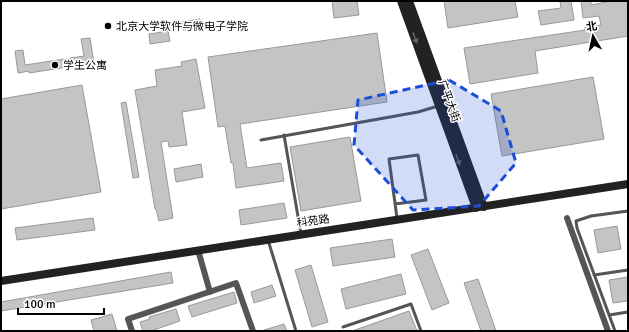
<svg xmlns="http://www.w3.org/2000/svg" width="629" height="332" font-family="Signika,'Noto Sans SC',sans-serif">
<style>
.building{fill:#c4c4c4;stroke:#999}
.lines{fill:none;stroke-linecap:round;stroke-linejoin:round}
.lane{stroke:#555;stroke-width:3}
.street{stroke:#555;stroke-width:6}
.secondary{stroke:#222;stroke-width:8}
.oneway{fill:#646464}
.marked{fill:#1d4ed8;fill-opacity:0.2;stroke:#1d4ed8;stroke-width:3;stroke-dasharray:8 5;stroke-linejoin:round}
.poi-dot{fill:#000;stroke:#fff;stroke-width:1.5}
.labels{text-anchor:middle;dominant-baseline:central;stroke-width:3;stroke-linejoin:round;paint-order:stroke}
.poi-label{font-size:11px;fill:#000;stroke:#fff;text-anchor:start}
.street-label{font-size:11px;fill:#000;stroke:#fff}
</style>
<rect width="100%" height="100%" fill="#fff"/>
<path class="building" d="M332,1H357L359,15L334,18Z
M444,1H515L518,17L448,28Z
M560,1H571L574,20L541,25L538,11L561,8Z
M581,1H591V5L611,1H628V36L535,51L538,73L470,84L464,48L585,30V27L601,25L599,16L583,18Z
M200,19L201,28L183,30L182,22Z
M168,31L170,41L150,44L149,34Z
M377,33L387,102L240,124L247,168L281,163L284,181L236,188L233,163H231L225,126L218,127L208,57Z
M90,38L94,63L29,73V71L18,73L15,51L23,50L25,65L84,56L81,39Z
M196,59L205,108L182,112L187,145L169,147L168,141L161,142L173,218L159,221L156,209H155L135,90L157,86L155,70L182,66L181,62Z
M593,77L604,139L502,156L491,94Z
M82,85L101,192L1,209V99Z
M126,102L139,177L133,178L121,103Z
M350,137L361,201L301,211L290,147Z
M201,164L203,177L176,182L174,169Z
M284,203L287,218L241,225L239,210Z
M93,218L95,230L17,240L15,228Z
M617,226L621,249L598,253L594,230Z
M392,239L395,257L333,266L330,248Z
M428,249L449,303L432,310L411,255Z
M311,265L328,322L312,327L295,270Z
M171,272L173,283L1,311V302Z
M401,274L406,294L346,309L341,289Z
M628,277V301L613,303L609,280Z
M478,279L496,331H481L464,283Z
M272,285L276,296L254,303L251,292Z
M234,292L237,303L192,317L188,306Z
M176,309L180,321L151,331H143L140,322L150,319L149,317Z
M409,311L417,331H355V330Z
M112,314L117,331H94L91,320Z
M284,324L287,331H265L264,330Z"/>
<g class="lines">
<path class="lane" d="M284,135L301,234
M261,140L418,112L438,106
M395,204L426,200L418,155L389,159L397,218
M268,240L296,331
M594,275L628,270
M609,315L628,312
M343,327L411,304L421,331
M615,331L577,228L576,221L591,216L628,211"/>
<path class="street" d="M567,218L608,331
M198,250L210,292
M132,331L128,319L236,283L253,331"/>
<path class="secondary" d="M401,1L476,208
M409,1L484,207
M1,281L628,184"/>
</g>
<defs><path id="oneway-solid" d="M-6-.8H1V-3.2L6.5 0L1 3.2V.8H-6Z"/></defs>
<g class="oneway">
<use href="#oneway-solid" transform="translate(415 38) rotate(70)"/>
<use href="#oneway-solid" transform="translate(458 160) rotate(70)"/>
</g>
<path class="marked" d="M449,80L501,111L516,163L479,206L413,210L354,145L358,100Z"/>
<g class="poi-dot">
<circle cx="108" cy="26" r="4"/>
<circle cx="55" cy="65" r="4"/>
</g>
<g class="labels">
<g class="poi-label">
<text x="116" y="26">北京大学软件与微电子学院</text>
<text x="63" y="65">学生公寓</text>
</g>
<g class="street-label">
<text transform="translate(449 101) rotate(70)">广平大街</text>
<text transform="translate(313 221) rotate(-8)">科苑路</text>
</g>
</g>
<rect width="629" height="332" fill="none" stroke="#000000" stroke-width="4"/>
<g transform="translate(593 36) rotate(351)" stroke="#ffffff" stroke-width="3" paint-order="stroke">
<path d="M0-3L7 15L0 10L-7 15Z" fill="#000000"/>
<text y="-6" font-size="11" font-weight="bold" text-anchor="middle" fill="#000000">北</text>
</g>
<path d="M18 308v6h86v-6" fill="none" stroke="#000000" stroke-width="2"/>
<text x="24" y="308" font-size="12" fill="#000000" stroke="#ffffff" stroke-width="3" paint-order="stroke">100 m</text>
</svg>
